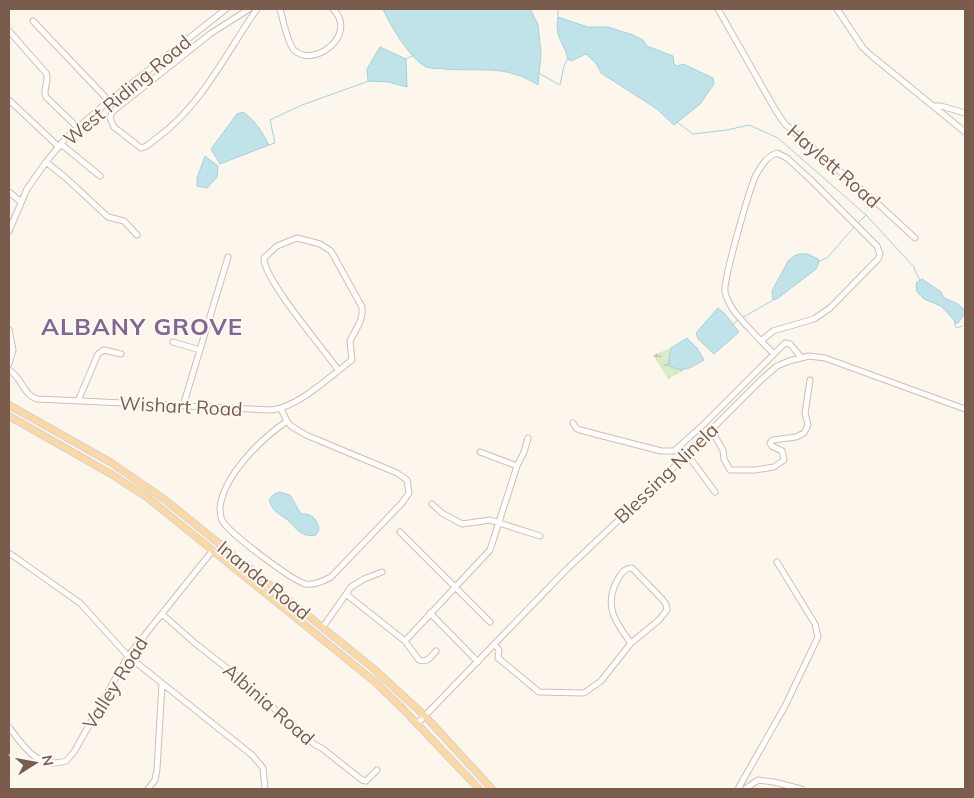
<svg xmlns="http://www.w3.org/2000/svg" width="974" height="798" font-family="Mulish,sans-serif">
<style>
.wetland{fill:url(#wetland-marsh)}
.water{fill:#bfe3e8;stroke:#a5d3da}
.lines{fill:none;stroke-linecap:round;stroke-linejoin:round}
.stream{stroke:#a5d3da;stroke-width:1}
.minor-casing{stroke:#d1beb0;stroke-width:7}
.major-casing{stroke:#dad1cd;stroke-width:8}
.minor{stroke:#fff;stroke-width:5}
.major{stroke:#fbd9a5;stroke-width:6}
.labels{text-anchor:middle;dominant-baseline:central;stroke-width:4;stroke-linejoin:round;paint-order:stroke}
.street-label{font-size:19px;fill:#7a5c4d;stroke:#fffaf3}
.district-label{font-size:24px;font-weight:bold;letter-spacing:1px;fill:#846695;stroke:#fffaf3}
</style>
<defs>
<pattern id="wetland-marsh" width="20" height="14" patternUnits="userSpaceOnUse" patternTransform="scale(1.25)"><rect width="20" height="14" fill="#d8ecc9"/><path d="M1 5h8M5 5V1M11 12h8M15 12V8" fill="none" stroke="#b4c2a5"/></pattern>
</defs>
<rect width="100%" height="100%" fill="#fdf6ec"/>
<path class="wetland" d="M671,348L669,365L677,370H684L668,379L653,355Z"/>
<path class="water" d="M383,9H530L538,24L541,54L538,85C505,64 481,72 445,69C440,68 431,69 426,67C410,59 390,25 383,9Z
M558,17L588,27H608L633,35L643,40L647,46L673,56L674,64L677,66L683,64L713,78L714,84L700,104L674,125L657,109L601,73L596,63L586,54L571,61L568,59C564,42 554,37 558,17Z
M380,47L406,59L407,87L388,82L368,81L367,69Z
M243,112C256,121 262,132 269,145L220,164L211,149L237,114Z
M205,156L218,166L217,177L207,188L197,186V178Z
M800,254H808L818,259L819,262L816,269L778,298L773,300L772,291L788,261L794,256Z
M922,279L941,292L944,298L956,303L965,310V313L958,323H955L954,320L941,306L924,299L917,292L916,283Z
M718,308L725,314L739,332L714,354L698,339L696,333Z
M687,338L697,348L704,360C690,368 683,374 668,365L671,348Z
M280,492L290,495L301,514C312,513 318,520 319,530L316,535C299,538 296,526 285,518C277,513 272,510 269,500L274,494Z"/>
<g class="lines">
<path class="stream" d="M558,9V18
M404,60L414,55
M540,74L560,85L564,66L568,58
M677,122L693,134L727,130L749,125L778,138L866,215L914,267L915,271L920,280
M269,145L275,143L270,120L302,105L369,81
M857,224L866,215
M817,262L827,258L854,227
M742,318L773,300
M955,322V326L958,328L962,326
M733,324L738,320"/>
<g class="minor-casing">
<path id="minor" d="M249,9L210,34L112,112L110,118L114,127L141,148C148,147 152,141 157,138C202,105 226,53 257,9
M280,9C283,19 287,42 294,50C313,69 359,35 333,9
M718,9L776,111L785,124L877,203L915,238
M837,9L863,48L873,57L965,132
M33,21L109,101
M9,31L46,73C50,82 42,89 46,97L77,127
M9,100L59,147
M934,106H941L965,113
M61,144L100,176
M777,153L787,158L811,180L877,246L880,254L878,259L830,308L814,319L773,331L761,341C749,327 729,311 725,292C723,280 750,187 756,175C761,166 767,156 777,153Z
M46,162L66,178L108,217L124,221L137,235
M9,192L21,202
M9,231L27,189L46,162L65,139L103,106L226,9
M9,330L13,350L9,364
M761,341L774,354
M173,342L200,350
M9,370C22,377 23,396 38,399L272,410C300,406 329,377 352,360L350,341L360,322L362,314V307L331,251L320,244L297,238L277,246L264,258C263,279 324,349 338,370
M78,401L98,354L104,350L121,354
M183,406L228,257
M281,409L287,421L291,426L306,435L397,473L407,480L409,493L402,503L331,577C323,581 315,585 306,584C292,581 231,534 223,522C221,519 220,511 220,507C224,475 261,439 287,421
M573,423L576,428L580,430L661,451H674L704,424L785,343L790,344L801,357
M711,430L723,450L724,459L730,470H755L774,467L784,460L782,451L772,446L770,443L773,440L796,437L804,433L808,425L805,413L810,380
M480,452L517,466
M687,454L715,492
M432,504L442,513L462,524L490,520L540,536
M400,532L490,622
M9,553L80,603L128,656L252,755L263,768L265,789
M347,595L405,641L419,660C427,663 431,657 436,651
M430,613L478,662
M162,614L196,644L242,680L314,744L323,749L362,780L366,781L377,770
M323,627L351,587L364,579L382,572
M405,641L490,550L517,466L524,452L528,438
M495,645L499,650L498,658L539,692L584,693L601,681L631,643L659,620L667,610L666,604L662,599L632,568C625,568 621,573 618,579C603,605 615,622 631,643
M417,724L566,570L663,478L762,379L777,366L789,361L809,356L825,358L965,409
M9,727C23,746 38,770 66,761L74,752L128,656L213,550
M148,789L155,780L157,769L162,684
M738,789L785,706L818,637L815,624L777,562
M745,789L758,780L774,782L801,789"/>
</g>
<g class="major-casing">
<path id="major" d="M9,405L110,462L164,499L374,669L425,716L492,789
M9,416L111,474L148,498L180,524L375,682L402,708L479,789"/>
</g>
<use href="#minor" class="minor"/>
<use href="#major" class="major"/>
</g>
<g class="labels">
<g class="street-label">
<text transform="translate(127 90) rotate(-40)">West Riding Road</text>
<text transform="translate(834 166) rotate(41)">Haylett Road</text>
<text transform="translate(181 406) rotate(3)">Wishart Road</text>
<text transform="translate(666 473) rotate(-44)">Blessing Ninela</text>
<text transform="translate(264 580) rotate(39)">Inanda Road</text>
<text transform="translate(115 683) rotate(-58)">Valley Road</text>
<text transform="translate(269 704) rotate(41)">Albinia Road</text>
</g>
<g class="district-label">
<text x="142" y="326">ALBANY GROVE</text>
</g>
</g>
<rect width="974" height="798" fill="none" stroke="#7a5c4d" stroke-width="20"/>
<g transform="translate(35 763) rotate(79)" stroke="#fffaf3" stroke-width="4" paint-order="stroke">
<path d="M0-4L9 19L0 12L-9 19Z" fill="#7a5c4d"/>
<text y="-8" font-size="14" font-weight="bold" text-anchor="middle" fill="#7a5c4d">N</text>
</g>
</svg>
